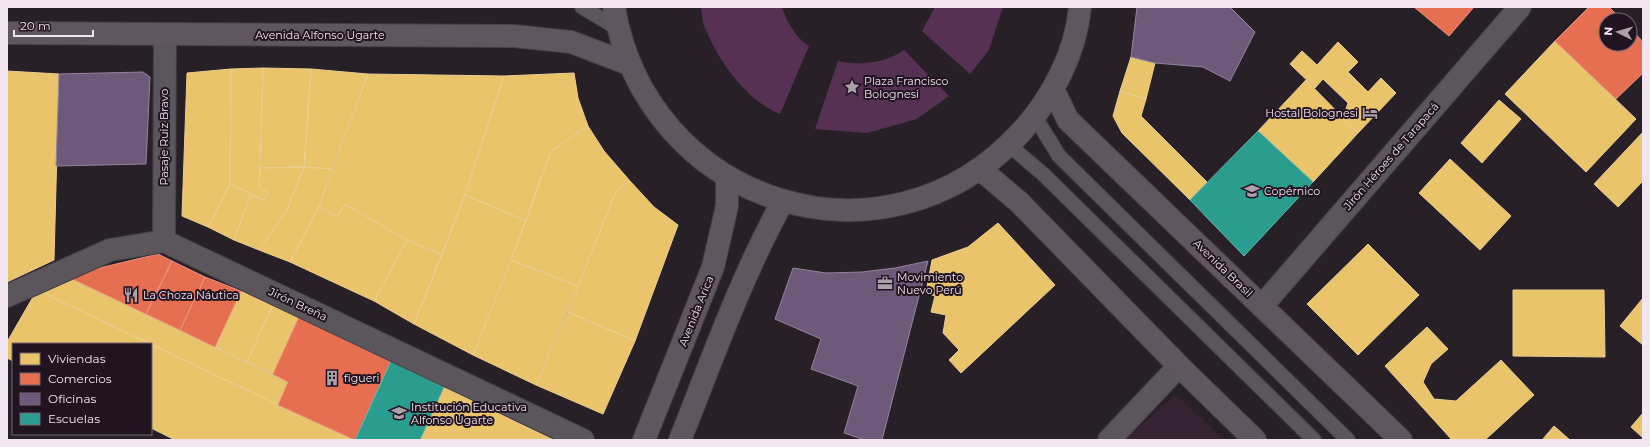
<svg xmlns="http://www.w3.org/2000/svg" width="1650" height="447" font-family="Montserrat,sans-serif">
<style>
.built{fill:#352334}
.green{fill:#563154}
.homes{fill:#e9c46a;stroke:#ebce92}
.shops{fill:#e76f51;stroke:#ea9381}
.offices{fill:#6d597a;stroke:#95839d}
.schools{fill:#2a9d8f;stroke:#66b3ac}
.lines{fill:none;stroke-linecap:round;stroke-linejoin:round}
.service-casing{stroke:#453e45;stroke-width:16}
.minor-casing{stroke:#453e45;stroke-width:24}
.primary-casing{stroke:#453e45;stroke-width:24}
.service{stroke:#5b565b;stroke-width:14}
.minor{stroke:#5b565b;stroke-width:22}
.primary{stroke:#605660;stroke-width:22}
.labels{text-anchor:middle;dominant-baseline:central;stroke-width:4;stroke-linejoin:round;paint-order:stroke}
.street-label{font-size:11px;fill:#f1e6f0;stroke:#211320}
.poi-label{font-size:11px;fill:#f1e6f0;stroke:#211320;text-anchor:start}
</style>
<rect width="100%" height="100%" fill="#282027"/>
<path class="built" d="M1176,394L1224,440H1125Z"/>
<path class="green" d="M701,7H782C787,22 795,37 809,46L780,114C746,100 719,62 705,28C702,22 702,14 701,7Z
M935,7H1003L989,50L970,74L922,31Z
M904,50L949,96L917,119L867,133L815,129L838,61C859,66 886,63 904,50Z"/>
<path class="homes" d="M1555,41L1636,119L1586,172L1505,94Z
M1338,42L1358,62L1348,72L1368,92L1381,78L1396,93L1358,133L1343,118L1348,103L1323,79L1315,88L1290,64L1302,51L1317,65Z
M1131,57L1155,63L1146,99L1120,91Z
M263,68L259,188L268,192L263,200L230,184L231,69Z
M263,68L311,69L304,167L260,168Z
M231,69L230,184L208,227L182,216L187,73Z
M311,69L368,74L332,169L304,167Z
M7,71L59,74L54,260L7,282Z
M574,73L578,98L588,126L551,151L526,221L465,195L504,76Z
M368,74L504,76L465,195L442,255L407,240L345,204L337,217L319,206Z
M1306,80L1358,133L1313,182L1258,131Z
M1120,91L1146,99L1141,116L1207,182L1190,200L1122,133L1113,116Z
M1499,100L1521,119L1482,163L1461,143Z
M588,126L604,151L630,181L616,191L578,286L511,260L551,151Z
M1643,132V181L1618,207L1594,184Z
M1450,159L1511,216L1480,250L1419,193Z
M304,167L287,210L259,250L234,240L251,194L263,200L268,192L259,188L260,168Z
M304,167L332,169L319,206L290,262L259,250L287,210Z
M630,181L654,207L678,225L635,341L568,312L616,191Z
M230,184L251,194L234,240L208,227Z
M465,195L526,221L473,355L414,324Z
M345,204L407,240L374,301L290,262L319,206L337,217Z
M998,223L1055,285L961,373L949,360L959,350L943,333L946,315L931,312L935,296L926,293L932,260L968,247Z
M407,240L442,255L414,324L374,301Z
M1368,244L1419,295L1358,355L1307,304Z
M511,260L578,286L536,385L473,355Z
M66,276L288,382L278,405L37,290Z
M37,290L151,344H13V361L7,358V342Z
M1513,290H1604L1605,357L1513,356Z
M241,291L273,305L247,362L215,347Z
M1643,298V345L1620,326Z
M273,305L299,317L273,374L247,362Z
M568,312L635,341L603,414L536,385Z
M1427,327L1448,349L1431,364L1423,382L1434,399L1456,401L1501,360L1534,395L1485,440H1452L1385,366Z
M151,344L278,405L355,440H175L151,428Z
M444,387L554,440H420Z
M1643,413V438L1631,427Z
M1554,426L1570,440H1542Z"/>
<path class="shops" d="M1414,7H1474L1449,36Z
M1589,7H1609L1622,20H1606V44H1630V28L1643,42V73L1616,99L1555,41Z
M158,254L172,261L146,314L66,276Z
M172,261L205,277L180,330L146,314Z
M205,277L241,291L215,347L180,330Z
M299,317L391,361L355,440L278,405L288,382L273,374Z"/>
<path class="offices" d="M1137,7H1230L1255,32L1230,81L1203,67L1155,63L1131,57Z
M143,72L150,77L146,164L56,166L59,74Z
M928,261L882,440H865L844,433L858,386L811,369L821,339L775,319L793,268L826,273L862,272L895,268Z"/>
<path class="schools" d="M1258,131L1313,182L1244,256L1190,200Z
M391,361L444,387L420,440H355Z"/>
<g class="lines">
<g class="service-casing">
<path id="service" d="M582,7L617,28
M1035,117L1059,156L1348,440
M1009,145L1043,174L1314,440"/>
</g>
<g class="minor-casing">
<path id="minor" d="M164,241L165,34
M7,296L110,250L164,241L583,440
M1262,306L1520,7
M1109,440L1179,366"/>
</g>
<g class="primary-casing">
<path id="primary" d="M614,7C647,205 886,281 1022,131C1053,97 1076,52 1080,7
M7,33L514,36L571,42L629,64
M1053,89L1068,120L1401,440
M980,169L1019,202L1179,366L1255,440
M644,440L713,267L727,206V177
M680,440C712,360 741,277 783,201"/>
</g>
<use href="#service" class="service"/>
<use href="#minor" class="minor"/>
<use href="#primary" class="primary"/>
</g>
<defs>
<g id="sight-bare" transform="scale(1.2)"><path d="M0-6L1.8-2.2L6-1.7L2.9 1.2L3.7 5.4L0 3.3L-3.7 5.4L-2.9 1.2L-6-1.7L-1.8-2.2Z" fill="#aba1aa" stroke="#211320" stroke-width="2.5" paint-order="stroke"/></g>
<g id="hotel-bare" transform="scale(1.2)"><path d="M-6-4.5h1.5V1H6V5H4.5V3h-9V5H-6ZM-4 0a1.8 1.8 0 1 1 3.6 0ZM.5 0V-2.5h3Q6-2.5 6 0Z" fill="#aba1aa" stroke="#211320" stroke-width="2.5" paint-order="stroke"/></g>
<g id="school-bare" transform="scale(1.2)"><path d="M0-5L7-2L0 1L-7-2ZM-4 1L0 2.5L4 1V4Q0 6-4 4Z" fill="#aba1aa" stroke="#211320" stroke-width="2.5" paint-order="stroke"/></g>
<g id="office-bare" transform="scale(1.2)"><path d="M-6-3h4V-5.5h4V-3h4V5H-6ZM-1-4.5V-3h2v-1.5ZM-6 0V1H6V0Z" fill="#aba1aa" stroke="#211320" stroke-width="2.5" paint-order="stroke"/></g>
<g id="restaurant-bare" transform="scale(1.2)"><path d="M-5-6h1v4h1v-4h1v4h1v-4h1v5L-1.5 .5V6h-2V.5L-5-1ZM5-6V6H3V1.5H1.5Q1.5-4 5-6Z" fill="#aba1aa" stroke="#211320" stroke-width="2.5" paint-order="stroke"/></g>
<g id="building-bare" transform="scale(1.2)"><path d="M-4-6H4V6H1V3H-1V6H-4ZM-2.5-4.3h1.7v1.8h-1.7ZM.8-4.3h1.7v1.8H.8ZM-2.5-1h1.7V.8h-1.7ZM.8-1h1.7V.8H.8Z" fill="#aba1aa" stroke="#211320" stroke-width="2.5" paint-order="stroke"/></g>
</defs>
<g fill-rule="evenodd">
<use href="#sight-bare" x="852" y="87"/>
<use href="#hotel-bare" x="1370" y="113"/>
<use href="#school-bare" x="1252" y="191"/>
<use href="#office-bare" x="885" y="283"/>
<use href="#restaurant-bare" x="131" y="295"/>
<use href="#building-bare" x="332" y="378"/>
<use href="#school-bare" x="399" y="413"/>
</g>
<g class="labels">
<g class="street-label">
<text x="320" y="35">Avenida Alfonso Ugarte</text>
<text transform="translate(164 137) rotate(-90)">Pasaje Ruiz Bravo</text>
<text transform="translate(1391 156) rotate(-49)">Jirón Héroes de Tarapacá</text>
<text transform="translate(1223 268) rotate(44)">Avenida Brasil</text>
<text transform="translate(298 304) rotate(25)">Jirón Breña</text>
<text transform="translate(696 311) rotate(-68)">Avenida Arica</text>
</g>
<g class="poi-label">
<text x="864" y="81">Plaza Francisco<tspan x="864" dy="13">Bolognesi</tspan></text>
<text x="1358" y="113" text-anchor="end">Hostal Bolognesi</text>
<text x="1264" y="191">Copérnico</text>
<text x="897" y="277">Movimiento<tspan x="897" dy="13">Nuevo Perú</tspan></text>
<text x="143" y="295">La Choza Náutica</text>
<text x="344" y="378">figueri</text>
<text x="411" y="407">Institución Educativa<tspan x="411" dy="13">Alfonso Ugarte</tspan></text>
</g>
</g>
<rect width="1650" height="447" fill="none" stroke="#f1e6f0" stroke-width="16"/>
<rect x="12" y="343" width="140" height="92" fill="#211320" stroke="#746773"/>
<rect x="20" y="353" width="20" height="12" fill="#e9c46a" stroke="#746773"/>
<text x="48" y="363" font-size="12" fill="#f1e6f0">Viviendas</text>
<rect x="20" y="373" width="20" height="12" fill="#e76f51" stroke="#746773"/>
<text x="48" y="383" font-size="12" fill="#f1e6f0">Comercios</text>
<rect x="20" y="393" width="20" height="12" fill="#6d597a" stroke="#746773"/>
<text x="48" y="403" font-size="12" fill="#f1e6f0">Oficinas</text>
<rect x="20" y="413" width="20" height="12" fill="#2a9d8f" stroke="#746773"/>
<text x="48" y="423" font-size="12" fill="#f1e6f0">Escuelas</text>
<g transform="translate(1618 32) rotate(275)"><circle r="19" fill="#211320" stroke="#746773"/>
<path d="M0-3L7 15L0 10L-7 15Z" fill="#aba1aa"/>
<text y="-6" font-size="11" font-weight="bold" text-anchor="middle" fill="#f1e6f0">N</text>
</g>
<path d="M14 30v6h79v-6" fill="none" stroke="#f1e6f0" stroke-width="2"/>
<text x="20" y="30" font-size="12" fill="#f1e6f0" stroke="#211320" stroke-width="3" paint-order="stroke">20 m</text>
</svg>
